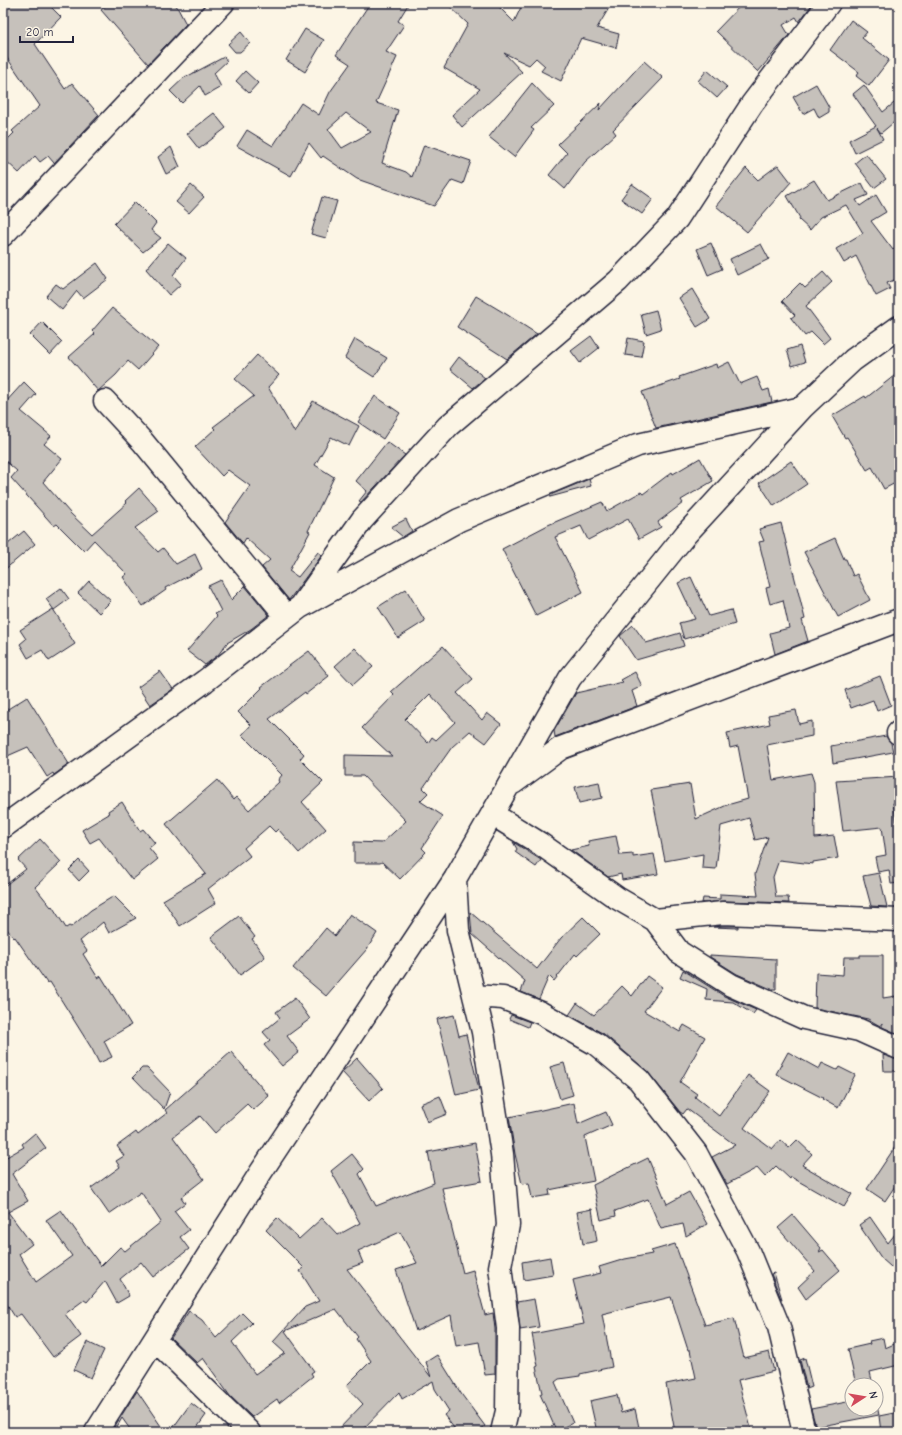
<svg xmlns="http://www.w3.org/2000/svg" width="902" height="1435" font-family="'Comic Neue',sans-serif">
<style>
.building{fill:#c6c1bb;stroke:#22223b;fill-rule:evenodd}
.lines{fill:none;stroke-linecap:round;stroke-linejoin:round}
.minor-casing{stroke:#22223b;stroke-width:25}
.minor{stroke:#fcf5e5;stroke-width:22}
</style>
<rect width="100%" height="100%" fill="#fcf5e5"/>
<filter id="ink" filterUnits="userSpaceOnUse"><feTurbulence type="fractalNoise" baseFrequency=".025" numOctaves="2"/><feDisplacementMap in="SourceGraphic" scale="8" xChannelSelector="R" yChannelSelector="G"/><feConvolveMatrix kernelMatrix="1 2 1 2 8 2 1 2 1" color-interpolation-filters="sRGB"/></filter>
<g filter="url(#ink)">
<path class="building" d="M3,3H47L61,17L35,44L65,89L72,83L99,115L54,163L48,156L40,162L35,156L19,173L3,158V144L14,133L12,131L40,106L3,52Z
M109,3H175L186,24L148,64L101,10Z
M370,3H409L398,21L404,25L386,52L397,57L376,103L398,110L382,163L406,172L412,177L424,145L471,161L463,184L452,180L434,206L357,179L323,156L321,158L309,143L291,176L237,146L247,130L273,146L301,103L319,115L330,92L350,64L336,55ZM346,113L371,132L342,148L328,129Z
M446,3H495L514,22L523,3H612L597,28L619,34L616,48L581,38L561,81L541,71L545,66L536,58L529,65L504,53L522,72L462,127L452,115L480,89L444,68L468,24Z
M743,3H813L799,22L796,17L783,25L789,35L758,72L716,31Z
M851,20L867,32L862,38L889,60L869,86L856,76L859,72L830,50Z
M305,29L324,40L305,72L286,60Z
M241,32L250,43L240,52H235L228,44Z
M224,57L227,61L214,73L221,87L205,96L200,86L182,103L170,91L187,75L188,76Z
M644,61L663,78L613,130L616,134L585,162L565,189L549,175L567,153L558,144L601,103L599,110Z
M707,70L727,87L717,98L698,81Z
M245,71L258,83L249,93L236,81Z
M532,83L554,106L531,128L534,130L514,157L489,137Z
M816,84L829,107V112L819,118L814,108L803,114L793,97Z
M864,85L883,112L899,99V118L881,133L877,128L883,139L855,153L849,140L876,126L853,94Z
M214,113L226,128L199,149L187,134Z
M171,147L180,167L166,174L158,157Z
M866,154L886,179L874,188L855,163Z
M778,165L791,182L747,232L716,206L746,168L758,180Z
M814,180L827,200L862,183L868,195L856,200L860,206L876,195L886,212L871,221L893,250L895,248L899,257V278L887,283L890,289L876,296L856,256L844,263L836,249L863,233L846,205L821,217L810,230L799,220L800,218L787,196Z
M632,184L653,199L642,214L621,199Z
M191,185L204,197L189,213L176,202Z
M322,197L337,201L326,238L311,234Z
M135,202L156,223L151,230L161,238L143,252L114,224Z
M168,243L186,258L173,275L181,284L169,295L146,269Z
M711,243L722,269L708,275L697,249Z
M761,244L769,259L737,275L730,259Z
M97,263L108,279L83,298L77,291L62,310L46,296L56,284L63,289Z
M823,272L832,282L806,306L830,338L823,344L811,332L805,336L791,318L795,315L782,301L800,283L805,288Z
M692,289L710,319L697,327L679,298Z
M476,296L506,314L537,334L507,359L457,327Z
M112,308L158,347L138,370L128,361L116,375L98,391L69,357L95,334L92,331Z
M656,310L661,329L646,334L641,314Z
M42,322L62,342L50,355L30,335Z
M591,336L599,348L580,363L571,351Z
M628,338L644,341L641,357L625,355Z
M355,339L387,358L374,377L345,358Z
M800,346L805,362L792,366L787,350Z
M257,355L279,375L268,387L295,433L313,401L359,426L349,446L331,437L315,465L334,477L308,531L310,532L289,571L298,577L318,552L322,555L289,600L262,567L270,560L246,538L243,543L240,540L225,522L250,486L228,470L222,476L195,447L215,429L213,427L254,396L235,379Z
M459,357L485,378L473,388L450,369Z
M729,362L740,384L757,377L763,391L769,389L772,402L656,428L642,392L680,379L679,377L716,364L717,368Z
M899,372V481L884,489L872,467L867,470L847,437L845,438L832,416L865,396L866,398Z
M24,382L36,394L21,411L51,436L44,444L62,459L43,482L70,513L92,534L127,503L125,501L139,488L159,511L135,528L158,552L163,548L176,564L195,554L202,569L165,588L166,590L143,606L123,577L127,574L94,540L84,551L57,524L54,526L11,478L17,471L3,459V405Z
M375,396L400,413L383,439L358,422Z
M387,442L405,455L361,502L359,501L367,491L356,481Z
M700,458L713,481L681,500L683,503L658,522L661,527L639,539L628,519L588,540L581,526L555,537L583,592L536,616L502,549L548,525L602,502L607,511L641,492L643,494L672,472L673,474Z
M791,461L807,484L774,506L759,483Z
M589,479L591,486L550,497V495Z
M406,519L412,531L403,537L391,527Z
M781,523L805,619L802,620L808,641L775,654L770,633L789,628L783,600L770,604L766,588L770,587L759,542L764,541L759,529Z
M24,531L35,544L3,571V548Z
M835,538L844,559H846L853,576L857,574L870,600L838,617L804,552Z
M691,577L709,616L731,610L735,624L684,639L679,623L695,619L678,583Z
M221,580L231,600L245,586L269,615L251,629L227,643L218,655L205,665L187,651L217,616L215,614L221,611L208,586Z
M89,581L111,601L99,613L78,593Z
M61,588L69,599L54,610L46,599Z
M406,589L425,621L398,638L378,607Z
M53,609L75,644L49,661L42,650L28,658L20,644L26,639L20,630Z
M633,625L646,643L680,633L684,646L636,660L620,636Z
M443,646L473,679L457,693L482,720L487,713L501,724L486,743L470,731L452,747L423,788L428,793L420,801L443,816L422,848L426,852L400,879L382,862L380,863H354V842L382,843L406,821L363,776H345V755L392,756L362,728L394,695L391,692ZM430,694L455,722L436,740L432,737L428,743L405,719Z
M355,648L373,667L353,685L335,666Z
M309,651L329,676L306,694L305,692L269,719L304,754L300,759L323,782L302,802L326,829L299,853L278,829L275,832L269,826L244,848L250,856L208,889L216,903L180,926L163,900L206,874L166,824L217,780L234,800L237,797L249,810L279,782L278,780L282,775L242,735L251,725L238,712L262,688L261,687Z
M160,671L173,689L150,705L138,687Z
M635,672L642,686L632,691L637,706L555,737L554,731L576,693L623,682L621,680Z
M880,676L891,705L877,711L873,700L851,708L845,690Z
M27,697L69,764L54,775L53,773L47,777L28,747L3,758V712Z
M796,710L799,724L812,721V736L767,745L773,780L811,773L814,782L815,838L834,836L838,858L813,862V864L779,860L773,877L776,897H788L789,903L724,901L702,903L703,898L720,899V894L758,896L755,874L768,837L755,840L749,818L721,826L716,869L702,868L703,854L665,861L651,790L690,784L696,819L727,805L748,799L738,746L730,748L727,733L770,724L768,715Z
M886,736L891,743L893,752L833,763L831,746Z
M899,777V803H893L899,836V883L891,884L889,870L878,872L875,857L886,855L882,827L843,831L836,781Z
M599,782L602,798L579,803L575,787Z
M122,802L140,831L143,829L155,843L149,848L158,859L132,880L99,838L90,843L82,830L109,814L108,811Z
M616,836L620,855L633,854V857L654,854L658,874L622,880L621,874L608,877L571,850L589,846L588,841Z
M40,839L61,862L35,887L51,907L52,906L66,928L69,926L71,927L91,910L114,896L136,918L109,933L103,922L80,941L87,951L83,954L98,978L101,976L131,1025L104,1041L112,1057L99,1063L92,1049L50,982L47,983L15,937L14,938L3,924V887L26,869L18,860Z
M513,842L541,860L536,867L515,852L517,849Z
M79,860L89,871L79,881L69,870Z
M879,873L887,907L871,906L863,876Z
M470,912L537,969L561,938L583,917L600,934L577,956L575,954L554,981L549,976L539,999L521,992L525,981L472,934Z
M350,914L377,933L367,949L326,996L293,968L326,928L335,936Z
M239,916L255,937L252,939L265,957L240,975L211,937Z
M723,926H738V928L713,927Z
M710,955L776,959V989H771L737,974L710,957Z
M860,955H883V998L896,996L899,1018V1034L882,1027V1023L880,1026L868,1019L815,1008L816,973L843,975L844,957H860Z
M683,970L724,996L756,1010L753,1014L733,1002L706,1000L707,989L680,977Z
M647,976L662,987L644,1011L680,1032L684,1025L705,1037L680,1082L697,1094L695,1097L719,1116L748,1075L770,1091L744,1128L772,1149L780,1140L789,1148L797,1140L812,1154L802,1165L852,1194L844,1207L791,1177L790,1179L776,1166L765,1177L757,1168L727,1184L712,1157L735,1145L687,1109L683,1114L680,1112L647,1071L604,1034L569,1015L577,1003L594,1015L622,986L632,996Z
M295,998L310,1019L287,1036L299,1052L282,1066L264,1045L270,1040L263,1032L280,1018L276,1012Z
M454,1015L459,1036L466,1034L479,1090L456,1095L437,1019Z
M511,1015L530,1022L528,1027L509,1019Z
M231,1052L269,1096L253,1110L247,1104L215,1133L200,1116L173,1137L204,1179L181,1197L185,1203L174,1211L189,1230L180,1237L189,1249L153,1277L141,1262L120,1279L129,1296L117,1303L105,1281L87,1302L84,1300L65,1314L81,1336L53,1357L21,1314L15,1317L3,1298V1159L24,1147L22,1144L35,1133L46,1148L12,1174L28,1201L8,1212L32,1244L19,1254L36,1282L72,1256L46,1220L61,1210L101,1266L120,1247L125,1251L161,1222L141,1192L109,1214L91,1188L120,1167L116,1161L124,1156L117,1146L136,1132L138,1135L167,1113L165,1110Z
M788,1052L819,1069L822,1063L837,1070L839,1067L855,1075L838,1108L822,1099L823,1098L776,1074Z
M883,1055L899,1060V1071H884Z
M357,1058L383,1088L369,1101L342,1072Z
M564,1063L573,1095L560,1099L550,1067Z
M142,1068H147L170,1092L164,1109L133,1077Z
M440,1096L447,1114L427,1122L420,1104Z
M574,1103L578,1124L606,1112L612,1125L585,1137L594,1181L549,1190L550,1195L532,1198L529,1183L522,1184L515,1154L509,1117Z
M899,1141V1180L885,1201L867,1189Z
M475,1143L482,1181L442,1188L463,1273L473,1270L485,1315L493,1313L495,1329V1374L485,1375L479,1342L456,1346L451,1315L416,1331L396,1270L417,1263L400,1232L358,1251L363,1263L347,1269L431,1377L426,1362L437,1355L462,1395L485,1426L478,1432H457L444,1415L449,1411L435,1389L433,1381L402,1399L399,1392L360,1432H336L363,1404L346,1386L371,1361L356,1339L358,1337L336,1309L285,1331L314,1371L311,1373L313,1376L279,1403L277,1399L252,1417L230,1396L203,1358L197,1363L171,1338L189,1311L202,1320L216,1338L242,1313L252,1323L232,1342L255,1374L285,1353L273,1342L305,1307L319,1301L300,1271L304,1268L266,1230L277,1218L299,1239L322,1218L338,1235L360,1223L331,1171L352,1154L364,1169L359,1174L376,1206L434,1183L428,1152Z
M648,1158L667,1204L689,1192L707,1224L686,1236L683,1224L661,1229L648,1199L615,1211L616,1216L601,1220L593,1185Z
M592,1209L597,1241L583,1244L577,1212Z
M793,1215L821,1248L819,1252L823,1250L840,1270L806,1299L798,1287L815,1271L778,1228Z
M870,1217L888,1243L899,1229V1274L882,1259L859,1225Z
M675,1244L705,1325L734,1318L744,1358L769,1352L774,1371L738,1380L752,1432H675L666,1384L696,1378L690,1350H688L671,1297L602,1314L612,1367L580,1374V1376L559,1379L555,1382L573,1423L556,1430L540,1394L542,1393L536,1367L538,1366L532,1334L584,1324L573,1280L601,1273L599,1267L625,1259L652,1254L651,1251Z
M550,1257L553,1275L524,1280L522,1262Z
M774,1273L782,1299H781L771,1274Z
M534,1299L539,1327L520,1330L517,1302Z
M883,1338L885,1348L899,1342V1365L870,1372L873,1385H856L848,1349L870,1344L869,1341Z
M87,1342L104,1350L91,1378L74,1370Z
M805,1358L812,1387L807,1389L800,1360Z
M137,1391L165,1432H132L122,1418L114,1432H111Z
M617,1395L621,1413L635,1409L640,1432H597L590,1401Z
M852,1401V1409H876V1401L879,1415L816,1427L811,1409Z
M191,1403L206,1415L194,1432H170Z
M899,1412V1429L881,1432L879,1416Z"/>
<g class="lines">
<g class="minor-casing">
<path id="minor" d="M3,235L223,3
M105,401L143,442L287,617
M303,603L362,520L448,426L618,281L677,219L752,104L829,3
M898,733L899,732
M513,783L561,748L899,620
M492,814L539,843L617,898L655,920L723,913L899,920
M3,827L205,681L300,607L459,520L638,445L802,408L853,360L899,327
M455,879L458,930L483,1032L502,1154L508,1225L500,1267L508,1328L507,1411L502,1432
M655,920L679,952L731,985L804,1018L859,1030L899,1048
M474,996L503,998L541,1013L596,1044L639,1080L696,1153L748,1251L779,1327L804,1432
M155,1340L249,1432
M96,1432L261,1172L455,879L570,678L686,534L802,408"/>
</g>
<use href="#minor" class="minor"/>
</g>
</g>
<rect width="902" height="1435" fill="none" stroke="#fcf5e5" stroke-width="16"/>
<rect x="8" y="8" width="886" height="1419" fill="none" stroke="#22223b" stroke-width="1.5" filter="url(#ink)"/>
<g transform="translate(864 1397) rotate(78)"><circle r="19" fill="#fcf5e5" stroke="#a5a1a1"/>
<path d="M0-3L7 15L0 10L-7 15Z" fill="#d1495b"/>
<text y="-6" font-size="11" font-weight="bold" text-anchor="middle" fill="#22223b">N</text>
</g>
<path d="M20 36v6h53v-6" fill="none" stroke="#22223b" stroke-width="2"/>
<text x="26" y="36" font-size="12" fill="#22223b" stroke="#fcf5e5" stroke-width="3" paint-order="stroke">20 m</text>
</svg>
